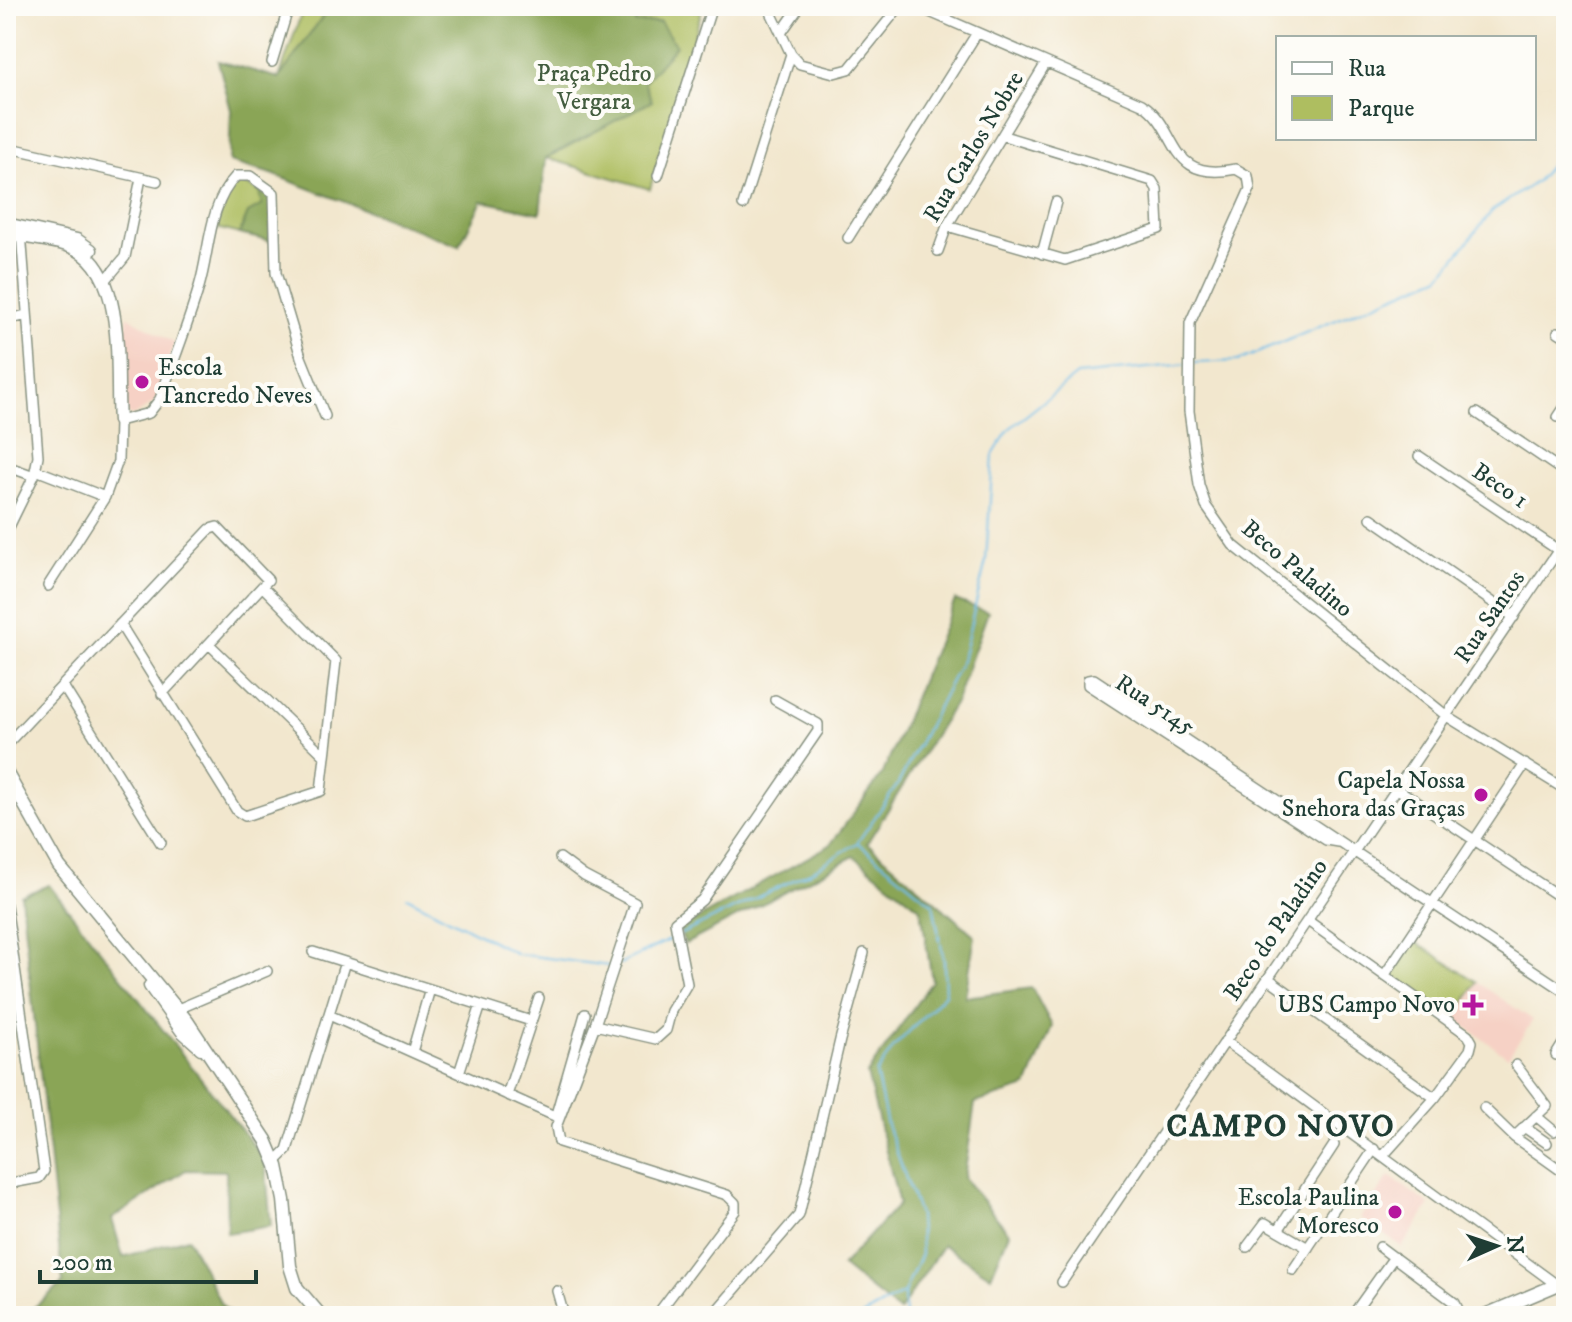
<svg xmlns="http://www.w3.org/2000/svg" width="1572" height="1322" font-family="'IM FELL DW Pica',serif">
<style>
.built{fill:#f6d1c5}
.green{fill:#aebe60;stroke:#667e4a;stroke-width:2}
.forest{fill:#8aa556;stroke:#547145;stroke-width:2}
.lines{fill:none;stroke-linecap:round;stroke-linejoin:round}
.stream{stroke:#6dbbe7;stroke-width:2}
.street-casing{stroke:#889281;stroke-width:12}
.secondary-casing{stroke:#889281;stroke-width:15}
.street{stroke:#fff;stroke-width:9}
.secondary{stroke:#fff;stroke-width:12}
.poi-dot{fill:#b5179e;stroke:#fdfcf7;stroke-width:3}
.labels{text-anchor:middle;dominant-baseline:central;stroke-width:8;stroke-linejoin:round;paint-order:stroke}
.park-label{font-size:24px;fill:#435d3f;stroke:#fdfcf7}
.street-label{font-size:24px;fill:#1f3d34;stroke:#fdfcf7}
.poi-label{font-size:24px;fill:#1f3d34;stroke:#fdfcf7;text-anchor:end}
.district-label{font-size:32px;font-weight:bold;letter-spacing:2px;fill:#1f3d34;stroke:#fdfcf7}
</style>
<rect width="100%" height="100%" fill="#fdfcf7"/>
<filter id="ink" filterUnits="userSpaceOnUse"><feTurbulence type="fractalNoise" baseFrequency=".0125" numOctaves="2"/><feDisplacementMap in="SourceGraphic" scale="16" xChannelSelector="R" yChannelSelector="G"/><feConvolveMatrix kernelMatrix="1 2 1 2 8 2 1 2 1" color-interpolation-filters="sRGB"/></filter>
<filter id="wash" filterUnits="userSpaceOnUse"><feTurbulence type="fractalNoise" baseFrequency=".006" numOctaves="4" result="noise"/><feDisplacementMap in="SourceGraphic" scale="32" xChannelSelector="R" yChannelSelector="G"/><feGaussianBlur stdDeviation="1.8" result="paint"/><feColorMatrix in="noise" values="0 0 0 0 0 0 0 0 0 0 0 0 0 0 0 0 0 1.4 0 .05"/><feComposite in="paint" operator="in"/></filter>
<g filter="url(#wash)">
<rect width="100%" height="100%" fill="#f2e7ce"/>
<path class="built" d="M128,316L174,343L155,402L133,416L125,412L121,362Z
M1477,982L1533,1020L1508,1057L1454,1018Z
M1389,1176L1430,1205L1402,1247L1360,1218Z"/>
<path class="green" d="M304,6H703L650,189L279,78Z
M241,182L272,199L270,241L216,228L229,190Z
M1414,941L1477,982L1454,1018L1390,976Z"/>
<path class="forest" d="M330,6H639L635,23L660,22L676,46L644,82L652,101L546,158L540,213L482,201L459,246L272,174L229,162L231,110L218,61L279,78Z
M258,189L272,199L270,241L239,234L248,213L262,205Z
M955,600L988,612L956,701L867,843L975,936L965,997L1032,988L1052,1026L1027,1087L975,1103L964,1178L1009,1233L991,1276L943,1245L899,1312L842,1266L899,1204L867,1074L932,981L921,909L854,856L685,944L679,929L830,845L883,773Z
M49,885L265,1160L271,1226L227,1233L226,1171L186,1170L112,1219L123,1257L188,1238L221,1304L233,1316H6L25,1315L63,1283L21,896Z"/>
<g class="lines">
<path class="stream" d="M1194,363L1238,361L1441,276L1492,211L1537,181L1566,146
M858,843L933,904L944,961L945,994L894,1047L876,1073L887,1125L919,1215L921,1254L904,1293L862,1316
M407,897L517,954L609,966
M681,934L810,872L857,843L898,784L962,660L986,561L993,455L1009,429L1077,375L1187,364
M620,964L675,937
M904,1293L905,1316"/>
</g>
</g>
<g filter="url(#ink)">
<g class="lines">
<g class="street-casing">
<path id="street" d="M768,6L791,54L800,64L834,73L849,69L900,6
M916,6L1142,104C1181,129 1166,183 1236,169L1248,176L1250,189L1190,323L1189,411L1199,485L1206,506L1233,545L1448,717L1566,790
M781,33L800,6
M272,62L289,6
M6,147L157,181
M658,176L712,6
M743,205L791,54
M947,226L1065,260L1159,229L1157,189L1152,181L1004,136
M848,238L977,33
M938,251L947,226L1046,63
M1042,254L1056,202
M105,281L125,257L141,178
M6,320L27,315
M1558,332L1566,337
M1477,413L1566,473
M1558,417L1566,405
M1419,456L1558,550
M6,466L34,476
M36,470L105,497
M1371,518L1514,617
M6,533L34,476L38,456L21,232
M48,586L105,497L118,461L119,421L149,413L160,399C173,362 188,325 199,287C210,251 208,205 236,176H250L274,193L276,273L301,357L325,416
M120,624L237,811L245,816L321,791L336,661L263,587
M210,645L325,756
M63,686L161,843
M6,745L210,529L217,527L268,580L162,694
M1396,788L1566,901
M1338,842L1326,840L1088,685V680L1094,679L1566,992
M560,858L584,876L635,903L595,1025L556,1127L559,1142L727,1195L735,1203V1211L656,1316
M6,905L44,1171L39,1178L6,1184
M1308,921L1468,1035L1472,1042L1470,1050L1435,1098L1383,1156
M313,952L531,1021
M1384,976L1525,764
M1269,979L1435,1098
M171,1012L267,971
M329,1015L559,1118
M595,1025L656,1039L666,1030L671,1011L687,984L675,922L702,900L818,731V724L775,700
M1225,1041L1557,1285
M412,1052L430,989
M1556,1055L1566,1039
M459,1073L481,1005
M507,1095L539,998
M1484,1108L1514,1137L1566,1174
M557,1111L585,1014
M1536,1116L1554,1131
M1524,1127L1547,1143
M1514,1137L1547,1106L1516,1065
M275,1162L287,1150L345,962
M1279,1229L1334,1145
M1247,1247L1265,1223L1308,1248
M1380,1247L1455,1303L1461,1316
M1293,1270L1374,1149
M1062,1282L1566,539
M557,1291L564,1316
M712,1316L799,1215L840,1040L864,953
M1352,1316L1394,1257"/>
</g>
<g class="secondary-casing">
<path id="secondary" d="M6,224L77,240L91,250
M6,233C26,238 48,239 67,245C129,265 115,371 119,421
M6,772L59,866L187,1021L266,1140L277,1166L284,1200L290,1266L297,1288L321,1316
M150,986L182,1031L201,1048
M1483,1316L1566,1281"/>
</g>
<use href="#street" class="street"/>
<use href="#secondary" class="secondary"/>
</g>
</g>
<g class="poi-dot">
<circle cx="142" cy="382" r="8"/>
<circle cx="1481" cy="795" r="8"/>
<path d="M1469 993h8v8h8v8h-8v8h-8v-8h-8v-8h8z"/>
<circle cx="1395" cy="1212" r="8"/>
</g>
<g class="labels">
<g class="park-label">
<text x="594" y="74">Praça Pedro<tspan x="594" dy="28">Vergara</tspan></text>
</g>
<g class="street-label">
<text transform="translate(974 147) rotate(-59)">Rua Carlos Nobre</text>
<text transform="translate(1500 486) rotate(34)">Beco 1</text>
<text transform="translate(1297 569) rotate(40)">Beco Paladino</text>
<text transform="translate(1490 617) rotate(-56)">Rua Santos</text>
<text transform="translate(1155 705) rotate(33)">Rua 5145</text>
<text transform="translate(1276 930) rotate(-56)">Beco do Paladino</text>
</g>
<g class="poi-label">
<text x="158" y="368" text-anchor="start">Escola<tspan x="158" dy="28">Tancredo Neves</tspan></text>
<text x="1465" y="781">Capela Nossa<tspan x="1465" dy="28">Snehora das Graças</tspan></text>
<text x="1455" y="1005">UBS Campo Novo</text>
<text x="1379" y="1198">Escola Paulina<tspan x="1379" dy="28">Moresco</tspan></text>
</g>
<g class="district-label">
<text x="1281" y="1127">CAMPO NOVO</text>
</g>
</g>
<rect width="1572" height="1322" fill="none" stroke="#fdfcf7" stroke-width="32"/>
<rect x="1276" y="36" width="260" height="104" fill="#fdfcf7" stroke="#a4b0a9" stroke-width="2"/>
<rect x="1292" y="62" width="40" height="12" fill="#ffffff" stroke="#a4b0a9" stroke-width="2"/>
<text x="1348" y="76" font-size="24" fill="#1f3d34">Rua</text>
<rect x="1292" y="96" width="40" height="24" fill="#aebe60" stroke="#a4b0a9" stroke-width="2"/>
<text x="1348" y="116" font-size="24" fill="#1f3d34">Parque</text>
<g transform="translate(1496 1246) rotate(87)" stroke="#fdfcf7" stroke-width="6" paint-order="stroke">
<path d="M0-6L14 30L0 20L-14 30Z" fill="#1f3d34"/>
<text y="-12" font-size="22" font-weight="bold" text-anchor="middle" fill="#1f3d34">N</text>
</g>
<path d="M40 1270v12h216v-12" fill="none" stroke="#1f3d34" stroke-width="4"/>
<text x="52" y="1270" font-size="24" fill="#1f3d34" stroke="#fdfcf7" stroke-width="6" paint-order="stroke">200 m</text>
</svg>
